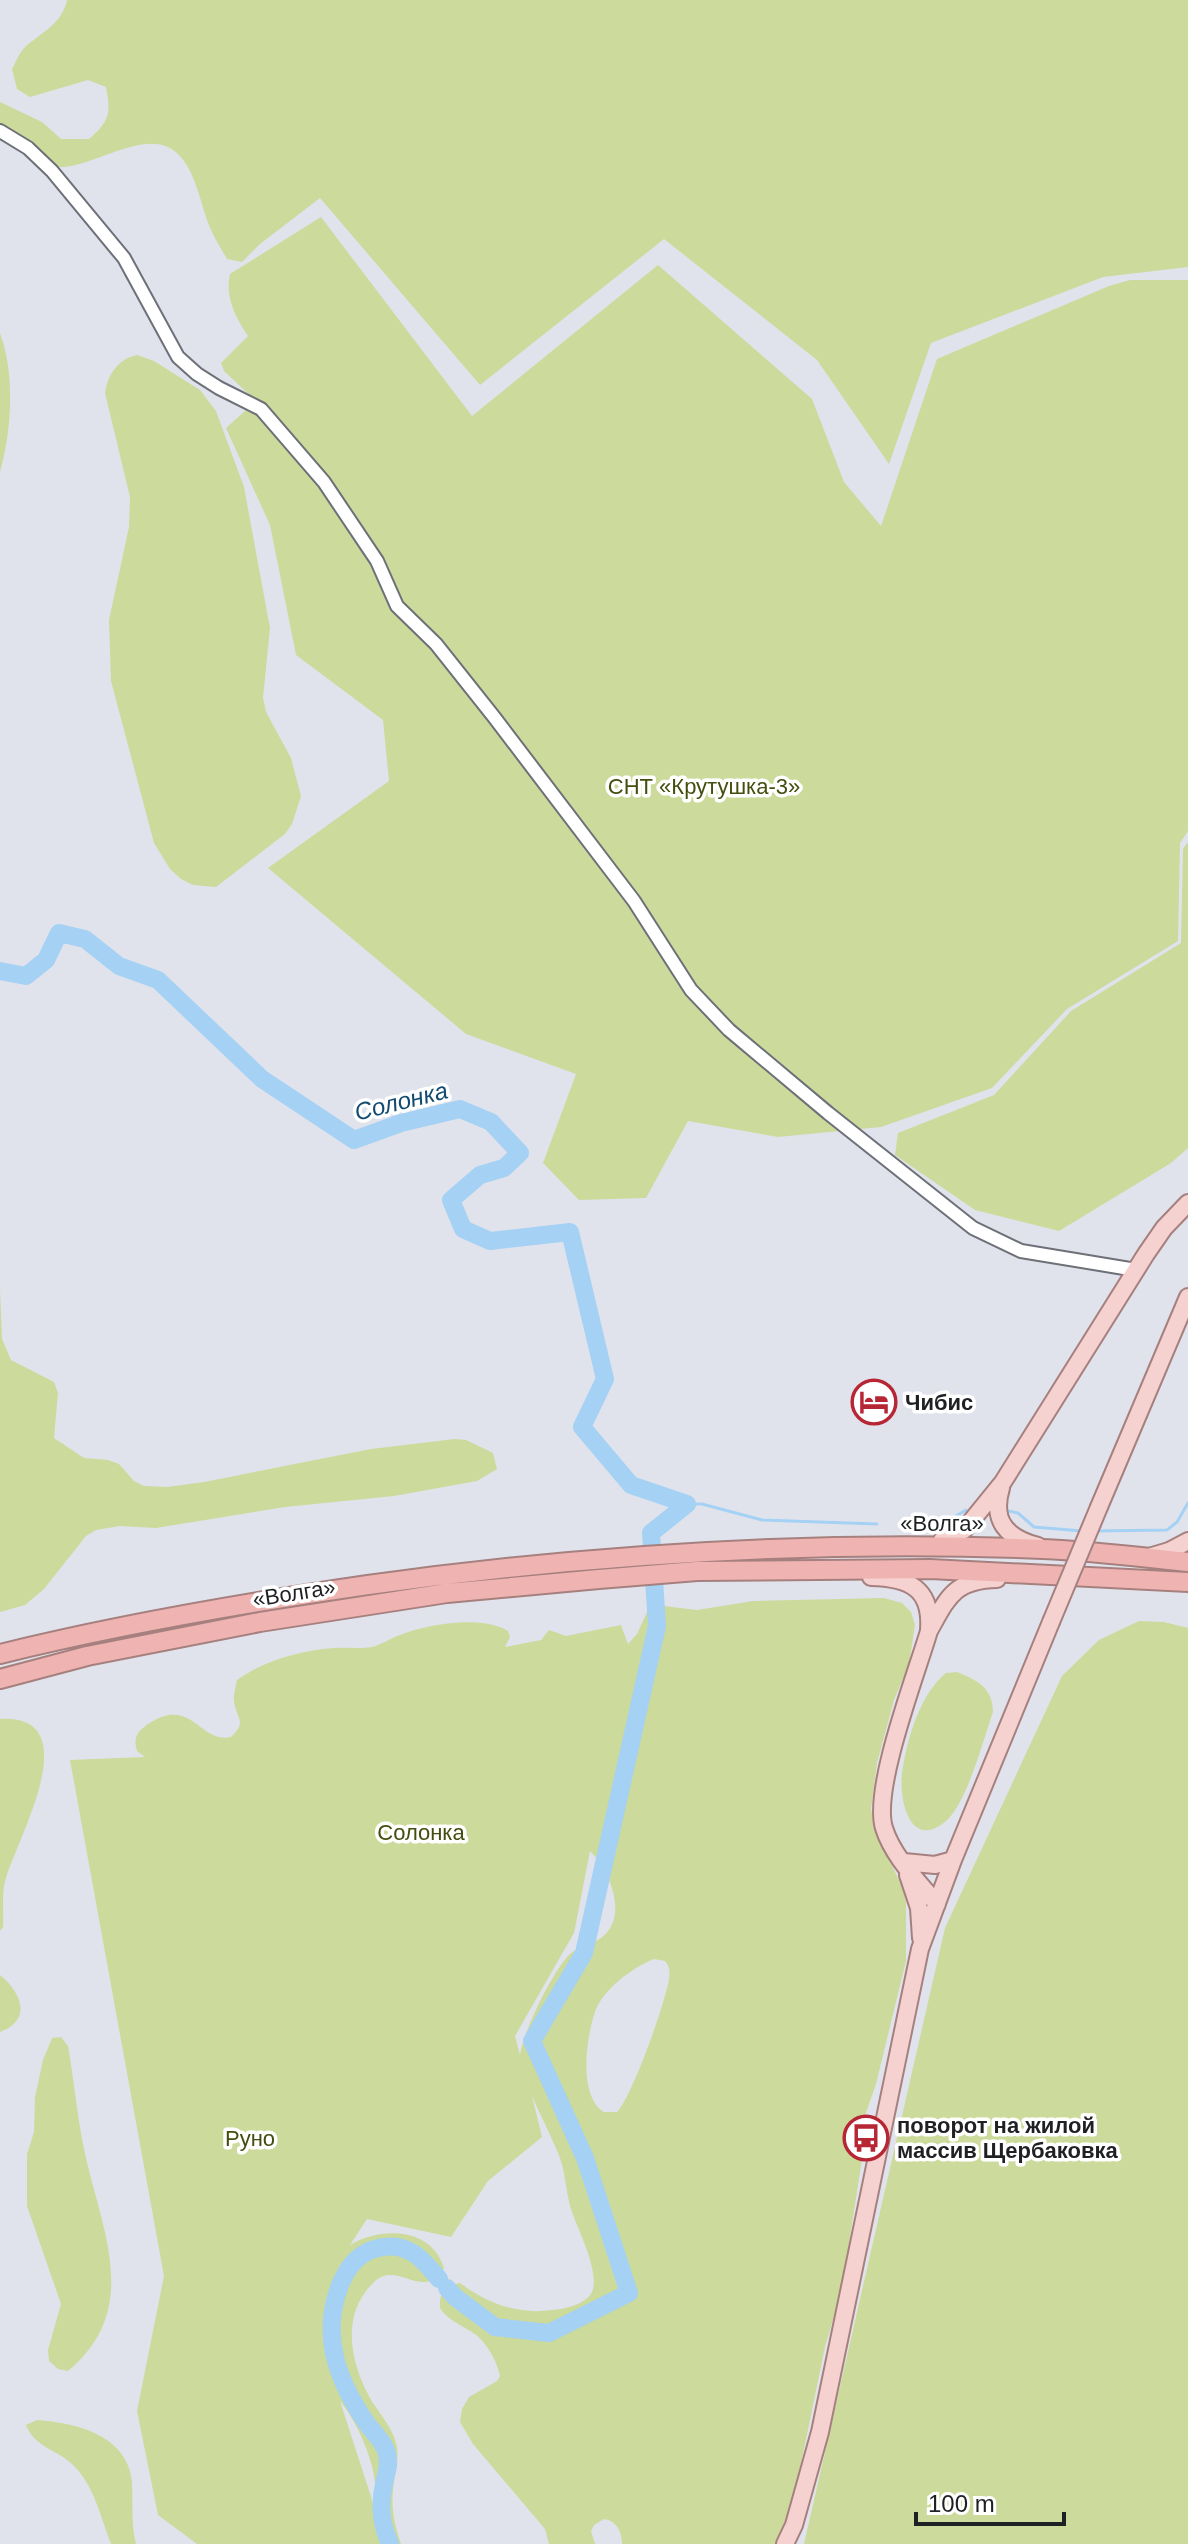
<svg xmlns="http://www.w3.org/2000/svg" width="1188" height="2544" font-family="Arial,sans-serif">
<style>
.green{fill:#ccda9b;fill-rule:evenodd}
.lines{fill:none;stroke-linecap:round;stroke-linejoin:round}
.stream{stroke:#a5d1f4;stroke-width:3}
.river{stroke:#a5d1f4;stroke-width:18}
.minor-casing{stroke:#6e7078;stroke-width:16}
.major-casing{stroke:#a6807f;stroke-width:20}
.highway-casing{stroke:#a6807f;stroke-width:22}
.minor{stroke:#fff;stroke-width:12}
.major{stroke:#f5d2d0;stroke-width:16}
.highway{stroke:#efb4b1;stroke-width:18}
.major-bridge-casing{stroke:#a6807f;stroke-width:20;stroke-linecap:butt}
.major-bridge{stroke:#f5d2d0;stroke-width:16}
.labels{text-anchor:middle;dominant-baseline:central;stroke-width:7;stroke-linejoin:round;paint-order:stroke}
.park-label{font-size:22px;fill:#444e0e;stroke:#fff}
.poi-label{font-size:22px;font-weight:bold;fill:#1f2023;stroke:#fff;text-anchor:start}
.street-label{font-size:22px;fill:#1f2023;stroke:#fff}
.water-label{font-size:24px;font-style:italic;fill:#114b71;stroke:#fff}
</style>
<rect width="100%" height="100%" fill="#e1e3ec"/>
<path class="green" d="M67,0H1188V267L1103,277L931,343L889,464L817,360L664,239L480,385L320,198L260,244L242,262L227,259C222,250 216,241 212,232C200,207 198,174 178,154C148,125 96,167 61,167C39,166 18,150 0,139V102L42,122L61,139H89C110,121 111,113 106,87L88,80L30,97L17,89L12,69C16,62 19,53 25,47C42,32 62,24 67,0Z
M321,217L472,416L658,265L812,399L844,482L881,526L937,359L1109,286L1130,280H1188V831L1180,843L1178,941L1067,1009L992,1088L881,1127L778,1137L688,1121L646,1198L579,1200L543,1163L576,1074L466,1034L268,868L389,781L383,720L296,655L270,525L226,428L256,401L224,371L221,363L248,336C235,316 225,298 230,274Z
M0,333C15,374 12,429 0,472Z
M137,355L154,361L200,390L216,411L244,487L270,628L263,698L266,712L291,758L301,796L292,824L285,834L216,887L193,885L181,879L170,869L154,843L111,681L109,620L129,527L130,497L105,393C108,374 118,359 137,355Z
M1188,842V1148L1171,1163L1059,1231L975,1210L895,1155L898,1133L994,1095L1071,1011L1181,943L1183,849Z
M0,1289L2,1339L11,1360L54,1382L58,1393L54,1438L84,1458L108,1460L119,1464L134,1481L144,1486L167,1487L204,1482L371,1449L455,1439L466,1440L493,1453L497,1469L477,1481L394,1496L285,1507L156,1528L120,1526L96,1530L86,1536L44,1589L25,1605L0,1612Z
M884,1598L902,1603L911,1612L915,1625L909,1664L894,1700L877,1763L871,1809L875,1829L903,1889L906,1902V1961L876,2084L861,2127L862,2159L842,2289L825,2347L790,2517L777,2544H622C622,2532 617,2521 604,2519L594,2525L591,2531L595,2544H549L545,2529L473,2444L460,2422L462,2409L469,2397L497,2381L500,2376C497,2360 485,2340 472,2332C459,2324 448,2320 440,2308C439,2292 445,2286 460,2283C487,2303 517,2315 552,2310C565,2309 589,2304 593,2289C598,2269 579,2232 572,2212C566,2195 566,2175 560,2158C552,2137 541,2117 532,2096L542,2137L488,2181L451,2237L367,2219L350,2245C380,2227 431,2226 444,2268C423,2303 398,2259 374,2282C340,2315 350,2362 371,2400C380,2414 395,2431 397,2448C399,2462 394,2476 393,2490C391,2510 395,2526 401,2544H197L158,2515L137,2411L164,2276L70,1760L145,1757L137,1751C133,1738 137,1732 148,1724C192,1695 199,1744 231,1737C248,1721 236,1719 234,1701C233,1695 236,1687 237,1680C263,1661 301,1650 335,1648C347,1647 360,1649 372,1647C381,1645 391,1638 400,1635C428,1624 482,1615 508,1631L510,1637L505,1647L541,1640L549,1630L566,1636L621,1625L628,1644L637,1634L649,1608L655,1605L697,1610L753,1601ZM590,1851C609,1870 630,1916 601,1938C591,1945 577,1946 568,1956C551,1975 524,2030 520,2055L515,2036L574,1933ZM654,1959L665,1961C670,1967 670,1972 669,1979C666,2001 632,2097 617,2112H604C578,2096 586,2038 595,2012C603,1989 632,1968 654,1959ZM340,2401C359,2424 382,2475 374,2506Z
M1139,1621L1164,1622L1188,1628V2544H804L945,1928L1062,1676L1099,1640Z
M957,1672C977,1680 993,1688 993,1712C984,1738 967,1802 947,1820C909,1854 897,1795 903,1767C908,1736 921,1693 946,1673Z
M0,1719C89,1714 18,1837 6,1878C1,1893 4,1912 3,1927L0,1931Z
M0,1975C21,1992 33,2020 0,2032Z
M61,2037L68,2046C74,2080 77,2115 84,2149C100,2227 144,2308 68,2371L58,2369L49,2361L48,2350L61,2304L27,2206V2154L34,2132L35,2097L43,2060L52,2038Z
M37,2420C76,2423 128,2435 132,2482C133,2502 131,2525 136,2544H111C101,2518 94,2485 73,2465C57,2449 35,2448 26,2425Z"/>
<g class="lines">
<path class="stream" d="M687,1504H702L762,1520L877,1524
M1009,1511L1018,1513L1034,1527L1082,1531
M927,1524H943L966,1510
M1094,1531L1167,1530L1177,1522L1188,1503"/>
<path class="river" d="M0,971L26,976L46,960L59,933L85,939L119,966L158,980L262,1079L354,1140L401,1123L460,1109L491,1122L520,1153L504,1168L480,1175L451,1200L463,1229L490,1241L570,1232L605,1379L582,1427L631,1485L687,1504L651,1533L657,1626L584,1953L532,2041L585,2158L629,2293L549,2333L495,2327L455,2297L447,2288
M390,2544C381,2524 379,2506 384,2484C386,2473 390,2466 387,2454C385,2443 374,2433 367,2424C338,2381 320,2337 340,2285C347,2268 359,2252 378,2248C407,2241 422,2258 439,2279"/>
<g class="minor-casing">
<path id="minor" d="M0,131L28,148L52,171L124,258L178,357L197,374L219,388L261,409L324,482L377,561L397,606L436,644L494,717L634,901L691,990L729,1030L828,1113L973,1228L1021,1251L1136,1270"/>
</g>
<g class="major-casing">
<path id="major" d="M1001,1488C991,1521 1007,1538 1038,1546
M1099,1507L1188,1297
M942,1540L964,1530L1003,1482L1146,1254L1164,1228L1188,1203
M1149,1557L1169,1551L1188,1541
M871,1577C909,1578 932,1588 929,1630
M904,1862L935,1865L953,1860
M908,1875L919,1908L921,1938
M937,1904C918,1881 893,1857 884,1828C872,1789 916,1675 929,1631C948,1597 954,1580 997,1579
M785,2544L794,2525L820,2432L920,1949L953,1860L1051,1622"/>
</g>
<g class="highway-casing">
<path id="highway" d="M0,1654C121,1624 244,1603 368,1585C591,1554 818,1540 1043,1549C1092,1551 1140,1557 1188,1562
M0,1679L87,1656L260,1622L447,1593L599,1579L697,1571L930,1569L1188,1582"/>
</g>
<use href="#minor" class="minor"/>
<use href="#major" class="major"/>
<use href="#highway" class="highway"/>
<g class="major-bridge-casing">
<path id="major-bridge" d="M1051,1622L1099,1507"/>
</g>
<use href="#major-bridge" class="major-bridge"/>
</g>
<defs>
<g id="hotel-ring" transform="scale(2.3)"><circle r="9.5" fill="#fff" stroke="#b72634" stroke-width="1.5"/><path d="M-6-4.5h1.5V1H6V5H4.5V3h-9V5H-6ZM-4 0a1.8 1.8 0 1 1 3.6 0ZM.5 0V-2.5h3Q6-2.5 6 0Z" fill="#b72634"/></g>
<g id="bus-ring" transform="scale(2.3)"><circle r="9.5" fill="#fff" stroke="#b72634" stroke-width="1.5"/><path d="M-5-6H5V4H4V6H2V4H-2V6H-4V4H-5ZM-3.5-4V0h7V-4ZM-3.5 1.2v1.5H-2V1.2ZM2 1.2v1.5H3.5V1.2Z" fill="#b72634"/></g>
</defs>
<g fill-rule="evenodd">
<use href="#hotel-ring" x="874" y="1402"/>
<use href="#bus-ring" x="866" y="2138"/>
</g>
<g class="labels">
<g class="park-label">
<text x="704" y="786">СНТ «Крутушка-3»</text>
<text x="421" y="1832">Солонка</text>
<text x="250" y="2138">Руно</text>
</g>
<g class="poi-label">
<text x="905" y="1402">Чибис</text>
<text x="897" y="2125">поворот на жилой<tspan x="897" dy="25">массив Щербаковка</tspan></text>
</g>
<g class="street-label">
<text x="942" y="1523">«Волга»</text>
<text transform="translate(294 1593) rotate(-9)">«Волга»</text>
</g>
<g class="water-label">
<text transform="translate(401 1101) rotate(-14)">Солонка</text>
</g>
</g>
<path d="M916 2512v12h148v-12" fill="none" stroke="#1f2023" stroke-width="4"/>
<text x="928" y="2512" font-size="24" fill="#1f2023" stroke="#ffffff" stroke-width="6" paint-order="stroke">100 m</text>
</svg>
